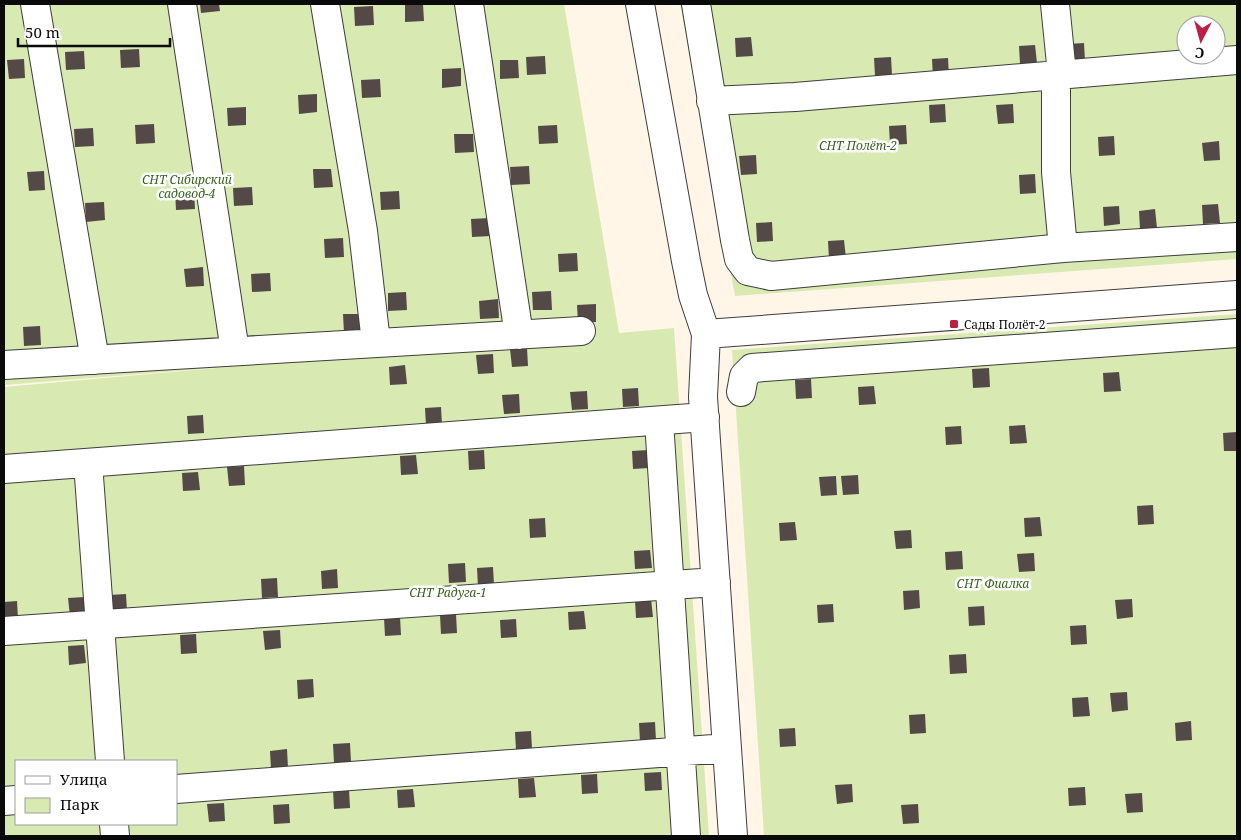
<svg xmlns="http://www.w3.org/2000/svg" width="1241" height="840" font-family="'Noto Serif',serif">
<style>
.green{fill:#d8e9b2;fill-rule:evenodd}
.building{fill:#534947}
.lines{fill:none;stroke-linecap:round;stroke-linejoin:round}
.minor-casing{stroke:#3d3d3d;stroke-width:30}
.minor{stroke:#fff;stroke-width:28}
.poi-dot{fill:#bb2144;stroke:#fff;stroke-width:2}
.labels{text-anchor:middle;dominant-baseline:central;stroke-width:5;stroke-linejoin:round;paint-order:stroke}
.park-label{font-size:12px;font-style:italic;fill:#36621b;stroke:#fff}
.poi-label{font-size:12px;fill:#0a0a0a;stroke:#fff;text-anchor:start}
</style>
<rect width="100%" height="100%" fill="#fff6e8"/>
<path class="green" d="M4,4H564L619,333L674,328L709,836H4V387L251,365L4,385ZM16,761H176V824H16Z
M680,4H1237V259L735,296ZM1186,25H1216V55H1186Z
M1237,314V836H764L732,350Z"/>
<path class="building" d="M200,4H219L220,11L201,13Z
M405,4H423L424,21L405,22Z
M373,6L374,25L355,26L354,7Z
M751,37L753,56L736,57L735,38Z
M1084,43L1085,61L1069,62L1068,44Z
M1035,45L1037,63L1020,64L1019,46Z
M139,49L140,67L121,68L120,50Z
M84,51L85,69L66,70L65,52Z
M545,56L546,74L527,75L526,57Z
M891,57L892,75L875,76L874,58Z
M948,58L949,77L933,78L932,59Z
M24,59L25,78L9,79L7,60Z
M500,60H518L519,78L500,79Z
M461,68V86L442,88V69Z
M380,79L381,97L362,98L361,80Z
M317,94V112L299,114L298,95Z
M945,104L946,122L930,123L929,105Z
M1013,104L1014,123L998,124L996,105Z
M246,107V125L228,126L227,108Z
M154,124L155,143L136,144L135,125Z
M557,125L558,143L539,144L538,126Z
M906,125L907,144L890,145L889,126Z
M93,128L94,146L75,147L74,129Z
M454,134H473L474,152L455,153Z
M1114,136L1115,155L1099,156L1098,137Z
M1219,141L1220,160L1204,161L1202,143Z
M756,155L757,174L741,175L739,156Z
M529,166L530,184L511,185L510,167Z
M313,169H331L333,187L314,188Z
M44,171L45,190L29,191L27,172Z
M1035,174L1036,193L1020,194L1019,175Z
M252,187L253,205L234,206L233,188Z
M175,191H194L195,209L176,210Z
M399,191L400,209L381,210L380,192Z
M104,202L105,220L86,222L85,203Z
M1218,204L1220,223L1203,224L1202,205Z
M1119,206L1120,224L1104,226L1103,207Z
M1155,209L1157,228L1140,229L1139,211Z
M490,218L491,236L472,237L471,219Z
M772,222L773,241L757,242L756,223Z
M343,238L344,257L325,258L324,239Z
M844,240L846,258L829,259L828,241Z
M577,253L578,271L559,272L558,254Z
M203,267L204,286L186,287L184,269Z
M270,273L271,291L252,292L251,274Z
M551,291L552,310H533L532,292Z
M406,292L407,310L388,311V293Z
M498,299L499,318L480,319L479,301Z
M596,304V322L578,323L577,305Z
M343,314H362L363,332L344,333Z
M40,326L41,345L24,346L23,327Z
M527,348L528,366L512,367L510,349Z
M493,354L494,373L478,374L476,355Z
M405,365L407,384L390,385L389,367Z
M989,368L990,387L973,388L972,369Z
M1119,372L1121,391L1104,392L1103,373Z
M811,379L812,398L796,399L795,380Z
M874,386L876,404L859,405L858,387Z
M638,388L639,406L623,407L622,389Z
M587,391L588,409L572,410L570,392Z
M519,394L520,413L504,414L502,395Z
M441,407L442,425L426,426L425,408Z
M203,415L204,433L188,434L187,416Z
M1025,425L1027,443L1010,444L1009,426Z
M961,426L962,444L946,445L945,427Z
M1237,432V451H1224L1223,433Z
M484,450L485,469L469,470L468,451Z
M648,450L649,468L633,469L632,451Z
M416,455L418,474L401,475L400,456Z
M244,466L245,485L229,486L227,467Z
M198,472L200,490L183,491L182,473Z
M858,475L859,494L843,495L841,476Z
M836,476L837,495L821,496L819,477Z
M1153,505L1154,524L1138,525L1137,506Z
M1040,517L1042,536L1025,537L1024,518Z
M545,518L546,537L530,538L529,519Z
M795,522L797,540L780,541L779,523Z
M911,530L912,548L896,549L894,531Z
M650,550L652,568L635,569L634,551Z
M962,551L963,569L946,570L945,552Z
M1034,553L1035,571L1019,572L1017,554Z
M465,563L466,582L449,583L448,564Z
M493,567L494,585L478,587L477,568Z
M337,569L338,588L322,589L321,571Z
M277,578L278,597L262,598L261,579Z
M919,590L920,608L904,610L903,591Z
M126,594L127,612L111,613L109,595Z
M85,597L86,615L70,616L68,598Z
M651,599L653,617L636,618L635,600Z
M1132,599L1133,617L1117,619L1115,600Z
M17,601L18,619L4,620V602Z
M833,604L834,622L818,623L817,605Z
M984,606L985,625L969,626L968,607Z
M584,611L586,629L569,630L568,612Z
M456,614L457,633L441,634L440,615Z
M400,617L401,635L385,636L384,618Z
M516,619L517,637L501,638L500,620Z
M1086,625L1087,644L1071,645L1070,626Z
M280,630L281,648L265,650L263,631Z
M196,634L197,653L181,654L180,635Z
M84,645L86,663L69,665L68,646Z
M966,654L967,673L950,674L949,655Z
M313,679L314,697L298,699L297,680Z
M1127,692L1128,710L1112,712L1110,693Z
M1088,697L1090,716L1073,717L1072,698Z
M925,714L926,733L910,734L909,715Z
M1191,721L1192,740L1176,741L1175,723Z
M655,722L656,741L640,742L639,723Z
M795,728L796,746L780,747L779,729Z
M531,731L532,749L516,750L515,732Z
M350,743L351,762L334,763L333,744Z
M287,749L288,768L271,769L270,751Z
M661,772L662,790L645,791L644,773Z
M597,774L598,793L582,794L581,775Z
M534,778L536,797L519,798L518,779Z
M852,784L853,802L837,804L835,785Z
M1085,787L1086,805L1069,806L1068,788Z
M349,789L350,808L334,809L333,790Z
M413,789L415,807L398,808L397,790Z
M1142,793L1143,812L1127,813L1125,794Z
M224,803L225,821L209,822L207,804Z
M289,804L290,823L274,824L273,805Z
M918,804L919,823L903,824L901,805Z"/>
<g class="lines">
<g class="minor-casing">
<path id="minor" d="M35,4L95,360
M182,4L235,351
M325,4L363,231L376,342
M469,4L519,335
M640,4L686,261L693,295L706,334L703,397L733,836
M696,4L735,240L739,259L748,271L771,276L1063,248L1237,237
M1055,4L1062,74
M1056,75V172L1063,248
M711,101L795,97L1237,60
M706,334L1237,295
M4,365L581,331
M741,392L744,376L752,368L1237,333
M659,421L686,836
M88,463L110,761
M4,469L705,417
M4,631L716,582
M176,789L727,748
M4,801L16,800
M114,824L115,836"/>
</g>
<use href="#minor" class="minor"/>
</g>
<rect class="poi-dot" x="949" y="319" width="10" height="10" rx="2.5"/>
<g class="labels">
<g class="park-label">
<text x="858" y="145">СНТ Полёт-2</text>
<text x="187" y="179">СНТ Сибирский<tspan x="187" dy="14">садовод-4</tspan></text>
<text x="993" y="583">СНТ Фиалка</text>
<text x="448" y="592">СНТ Радуга-1</text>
</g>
<g class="poi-label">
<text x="964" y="324">Сады Полёт-2</text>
</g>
</g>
<rect width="1241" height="840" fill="none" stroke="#0a0a0a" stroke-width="10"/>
<rect x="15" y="760" width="162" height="65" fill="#ffffff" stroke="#9d9d9d"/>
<rect x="25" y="776" width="25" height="8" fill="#ffffff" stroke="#9d9d9d"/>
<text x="60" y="785" font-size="15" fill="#0a0a0a">Улица</text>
<rect x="25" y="798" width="25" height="15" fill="#d8e9b2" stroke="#9d9d9d"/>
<text x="60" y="810" font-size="15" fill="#0a0a0a">Парк</text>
<g transform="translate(1201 40) rotate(186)"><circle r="24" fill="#ffffff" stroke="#9d9d9d"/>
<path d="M0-4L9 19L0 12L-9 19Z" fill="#bb2144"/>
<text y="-8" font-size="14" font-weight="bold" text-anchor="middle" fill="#0a0a0a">С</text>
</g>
<path d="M18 38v8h152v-8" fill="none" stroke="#0a0a0a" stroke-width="2.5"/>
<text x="25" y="38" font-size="15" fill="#0a0a0a" stroke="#ffffff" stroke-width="4" paint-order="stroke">50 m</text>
</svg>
